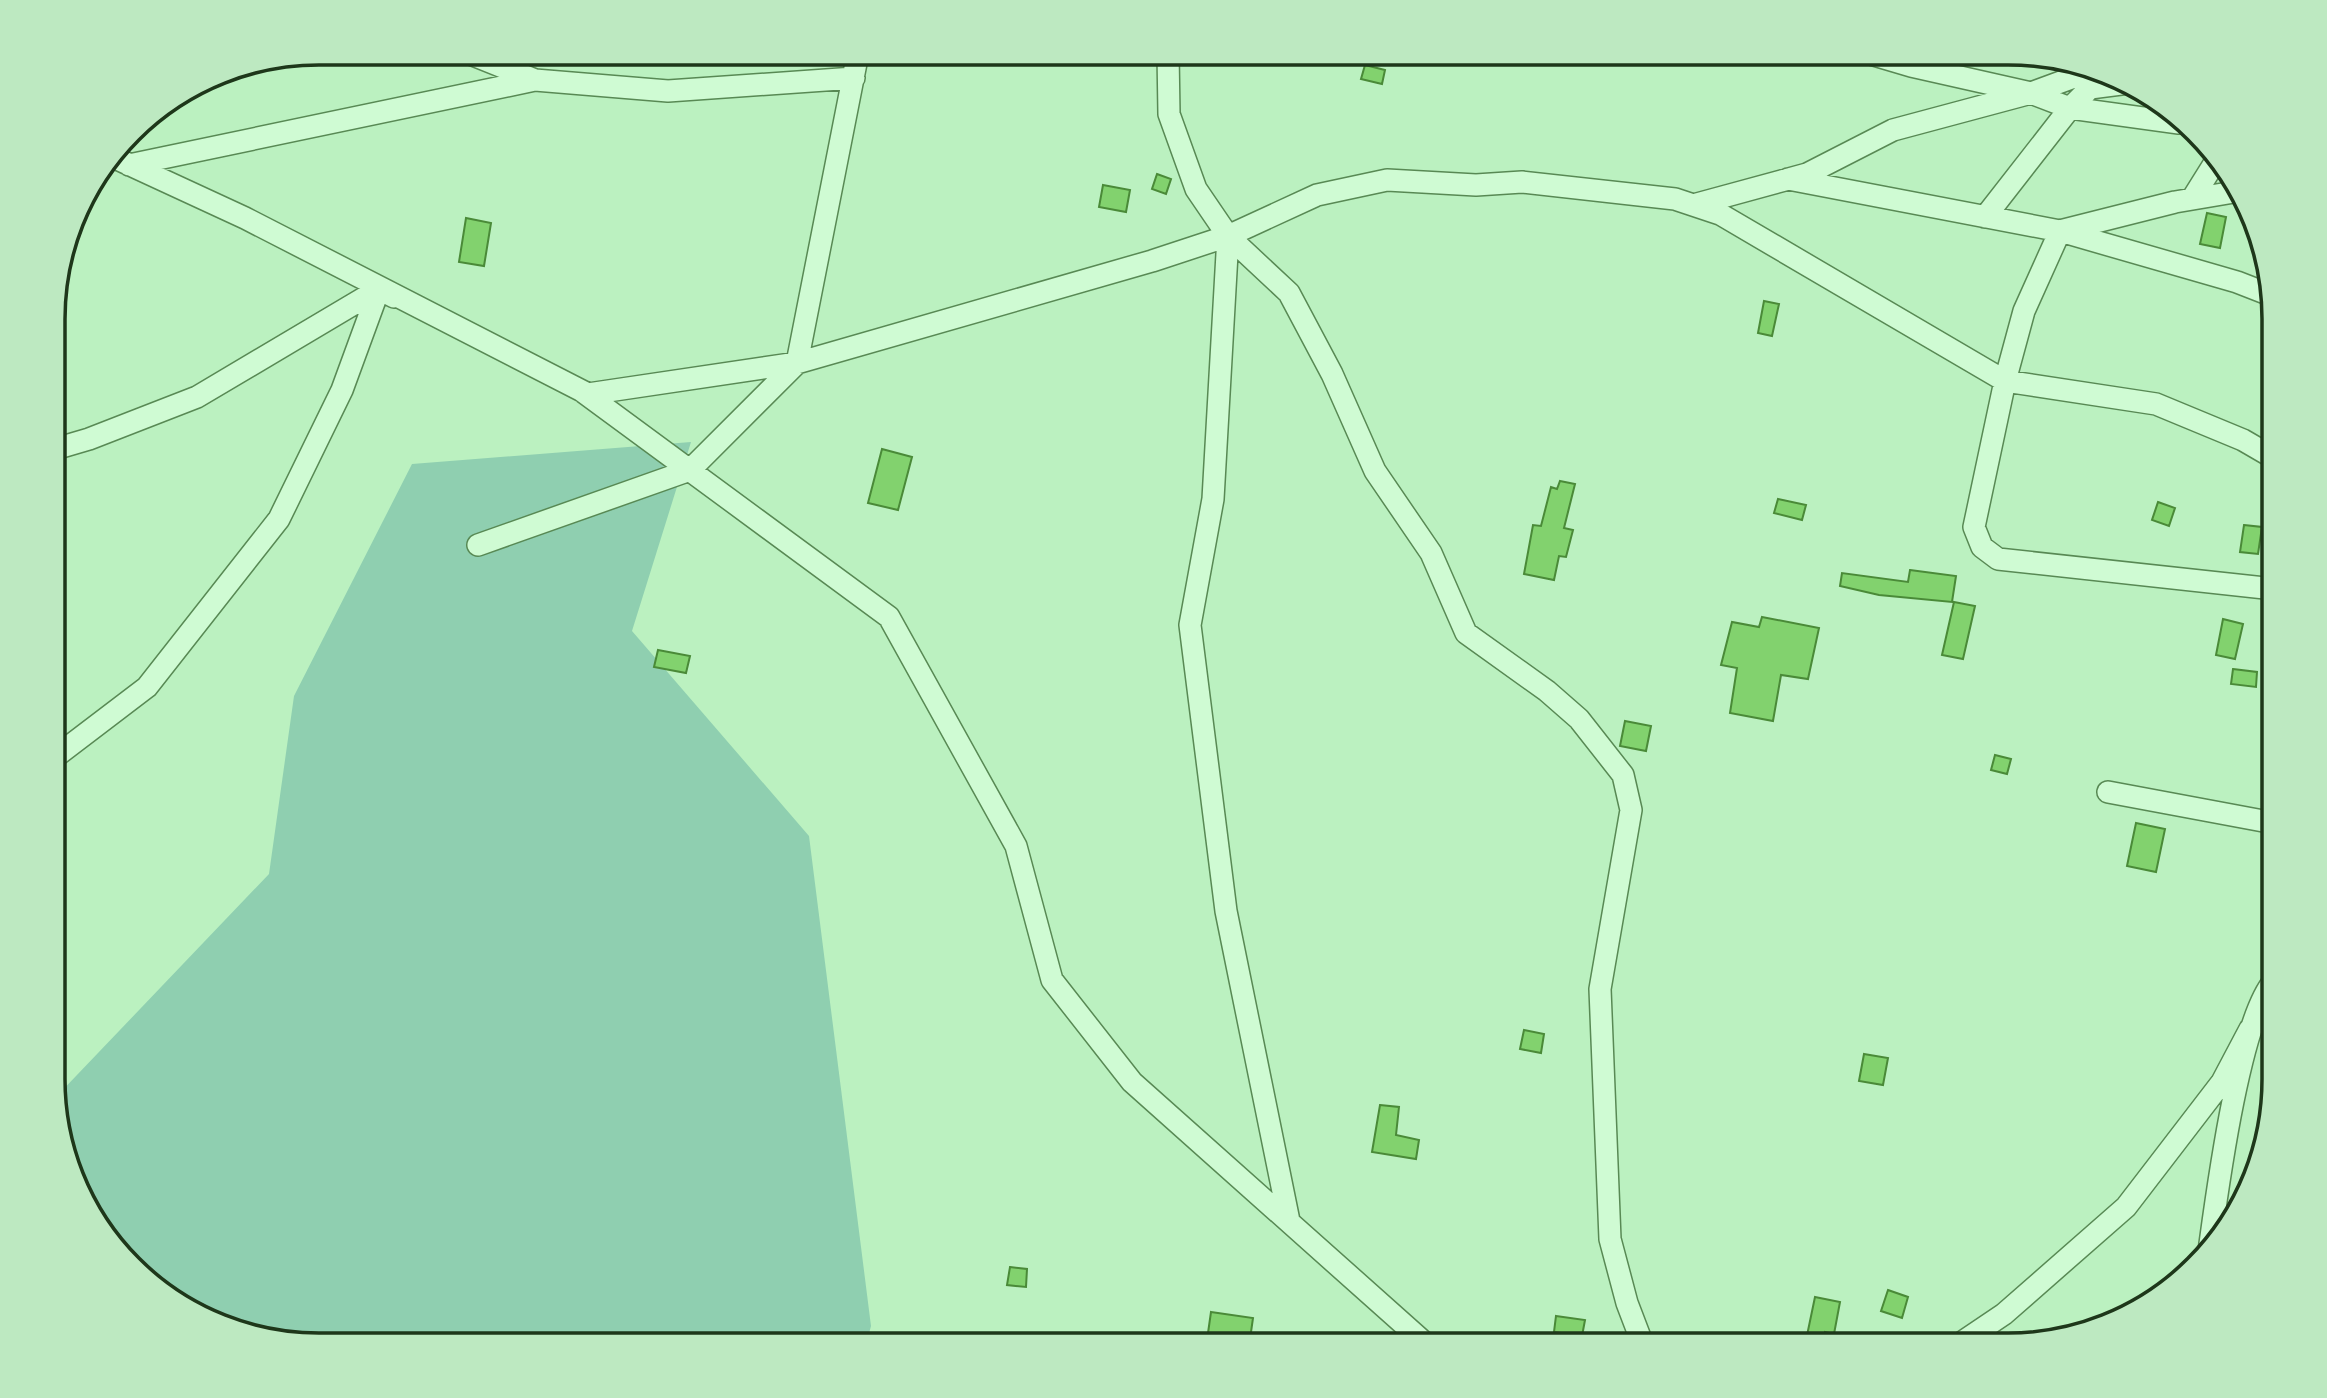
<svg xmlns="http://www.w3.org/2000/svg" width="2327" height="1398" font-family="Spectral,serif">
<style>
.green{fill:#8fcfb0}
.building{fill:#82d26e;stroke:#4a8a38;stroke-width:2}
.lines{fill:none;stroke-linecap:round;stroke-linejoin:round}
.minor-casing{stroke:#588954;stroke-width:24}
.minor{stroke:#cffbd3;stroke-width:21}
.rim{fill:none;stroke:#1e371a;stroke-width:3.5}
</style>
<rect width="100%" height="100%" fill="#bbf1c0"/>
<path class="green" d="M691,442L632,631L809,836L871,1326L866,1345H318L249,1336L185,1310L97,1227L55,1114V1098L269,874L294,696L412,464Z"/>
<path class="building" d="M1365,65L1385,70L1382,84L1361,79Z
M1157,174L1171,179L1166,194L1152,189Z
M1103,185L1130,190L1126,212L1099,207Z
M2207,213L2226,217L2220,248L2200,244Z
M466,218L491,223L484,266L459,262Z
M1764,301L1779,304L1772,336L1758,333Z
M882,449L912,457L898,510L868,503Z
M1560,481L1575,484L1564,528L1573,530L1566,557L1559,556L1554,580L1524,574L1533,525L1541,526L1551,487L1557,489Z
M1778,499L1806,505L1802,520L1774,513Z
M2158,502L2175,508L2169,526L2152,520Z
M2244,525L2262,527L2258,554L2240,552Z
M1910,570L1956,576L1952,602L1879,595L1840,586L1842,573L1908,582Z
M1954,602L1975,606L1963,659L1942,655Z
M1762,617L1819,628L1808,679L1781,675L1773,721L1730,713L1737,668L1721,665L1732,622L1759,627Z
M2223,619L2243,624L2235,659L2216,655Z
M658,650L690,656L686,673L654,667Z
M2233,669L2257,672L2256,687L2231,684Z
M1625,721L1651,726L1646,751L1620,746Z
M1995,755L2011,759L2007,774L1991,770Z
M2136,823L2165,829L2156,872L2127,866Z
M1524,1030L1544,1034L1541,1053L1520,1049Z
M1864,1054L1888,1058L1883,1085L1859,1081Z
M1380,1105L1399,1107L1396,1135L1419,1140L1416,1159L1372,1152Z
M1010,1267L1027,1269L1026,1287L1007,1285Z
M1888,1290L1908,1297L1902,1318L1881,1311Z
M1815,1297L1840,1302L1834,1334L1825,1332L1823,1345H1805Z
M1211,1312L1253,1318L1250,1339L1208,1333Z
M1556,1316L1585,1320L1582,1336L1554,1332Z"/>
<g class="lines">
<g class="minor-casing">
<path id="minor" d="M468,53L535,80L668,91L854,78
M1168,53L1169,114L1196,189L1228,236L1289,293L1332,374L1375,471L1431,553L1466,633L1547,691L1579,719L1623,775L1631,810L1600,989L1610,1239L1627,1303L1643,1345
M1867,53L1911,66L2031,93L2070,108L2179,123
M2090,88L2129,83
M113,157L245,218L588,394L797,363L1152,261L1228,236L1317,195L1387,180L1476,185L1522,182L1675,199L1720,214L2005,381L2156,404L2243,440L2274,458
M129,165L535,80
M1788,179L2060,231L2175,202L2240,191
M2192,199L2217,159
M1697,204L1807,174L1893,130L2031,93L2096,69
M1985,217L2070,108L2105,73
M1228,236L1213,499L1190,625L1226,911L1289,1221
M2273,296L2237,282L2060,231L2024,311L2005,381L1974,527L1982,547L1998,559L2274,589
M582,391L889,617L1016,846L1052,980L1132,1082L1427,1345
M55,449L89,439L197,397L379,289
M478,545L690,470L797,363L858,53
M55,757L147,687L279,519L342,390L379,289L394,297
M2108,792L2274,823
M2209,1251C2217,1193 2239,1021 2274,981
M1958,1345L2004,1314L2126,1207L2222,1082L2250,1029"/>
</g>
<use href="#minor" class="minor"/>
</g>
<path d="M0 0H2327V1398H0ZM319 65H2008A254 254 0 0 1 2262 319V1079A254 254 0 0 1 2008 1333H319A254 254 0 0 1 65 1079V319A254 254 0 0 1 319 65Z" fill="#bde9c1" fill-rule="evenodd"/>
<path class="rim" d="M319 65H2008A254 254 0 0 1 2262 319V1079A254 254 0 0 1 2008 1333H319A254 254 0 0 1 65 1079V319A254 254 0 0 1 319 65Z"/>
</svg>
